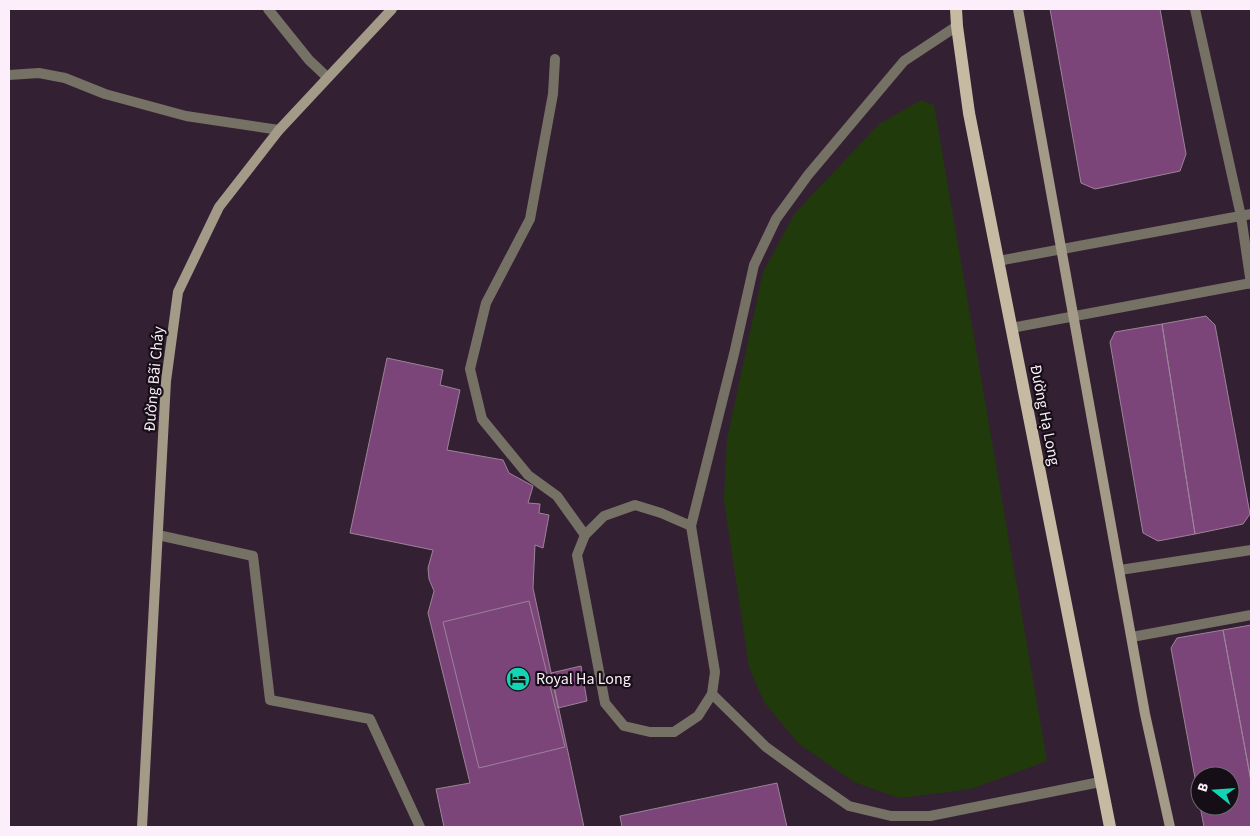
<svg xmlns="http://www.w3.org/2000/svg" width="1260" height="836" font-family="'Source Sans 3',sans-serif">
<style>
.green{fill:#213a0b}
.building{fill:#7c4579;stroke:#9b8399}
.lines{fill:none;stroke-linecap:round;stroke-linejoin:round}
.lane{stroke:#767165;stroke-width:10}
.street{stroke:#767165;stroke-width:10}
.secondary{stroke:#a39b88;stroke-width:10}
.primary{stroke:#c6bba2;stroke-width:12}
.labels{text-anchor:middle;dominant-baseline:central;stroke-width:4.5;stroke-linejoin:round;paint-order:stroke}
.street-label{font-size:16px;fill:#fceffb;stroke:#160e16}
.poi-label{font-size:16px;fill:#fceffb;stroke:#160e16;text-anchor:start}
</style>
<rect width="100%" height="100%" fill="#342033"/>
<path class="green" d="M921,100L934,105L1047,761L971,789L899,798L854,782L799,744L764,702L749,667L724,500L727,439L763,272L795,213L879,124Z"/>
<path class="building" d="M1050,9H1160L1186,154L1180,171L1095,189L1081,183Z
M1206,316L1215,325L1250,514L1243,524L1195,534L1162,324Z
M1162,324L1195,534L1158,541L1143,533L1110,342L1115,332Z
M387,358L443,370L440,385L460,390L447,450L503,460L509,473L533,486L528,503L540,504L539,513L549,515L543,548L535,545L533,588L584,827H444L436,789L470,783L428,613L434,591L429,579L428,568L433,550L350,533Z
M529,601L565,747L479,768L443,622Z
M1251,625V781L1223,630Z
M1223,630L1251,781V827H1204L1200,806H1230V776H1200V805L1171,648L1177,638Z
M581,666L587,701L558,708L551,673Z
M777,783L787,827H622L620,816Z"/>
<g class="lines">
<path class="lane" d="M555,59L553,94L530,219L486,303L470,369L482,419L528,475L557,496L585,535
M635,505L661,513L691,526L715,672L712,694L698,716L674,732H650L624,726L605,703L577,555L585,535L604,516Z
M691,526L734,354L754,265L776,219L808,175L904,61L957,26
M712,694L766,747L813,781L849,806L891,816H930L1100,782"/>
<path class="street" d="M268,9L309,60L327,77
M1195,9L1241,216L1251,284
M9,75L39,73L65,78L105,94L186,116L279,130
M998,261L1251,214
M1011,328L1251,283
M158,535L253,556L270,700L370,719L420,827
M1120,570L1251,550
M1132,637L1251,615"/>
<path class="secondary" d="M1018,9L1145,714L1170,827
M142,827L166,381L178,292L219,207L279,130L392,9"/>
<path class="primary" d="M956,9L957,26L969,113L1110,827"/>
</g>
<defs>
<g id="hotel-disc" transform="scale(1.25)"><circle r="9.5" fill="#13d5b3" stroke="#160e16"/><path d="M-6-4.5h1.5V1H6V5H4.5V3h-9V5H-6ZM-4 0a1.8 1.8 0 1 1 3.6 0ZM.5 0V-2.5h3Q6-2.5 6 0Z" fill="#111"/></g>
</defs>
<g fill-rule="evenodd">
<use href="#hotel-disc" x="518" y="679"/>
</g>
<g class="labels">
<g class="street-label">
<text transform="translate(154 379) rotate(-85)">Đường Bãi Cháy</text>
<text transform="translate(1045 415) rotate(79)">Đường Hạ Long</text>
</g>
<g class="poi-label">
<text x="536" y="679">Royal Ha Long</text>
</g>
</g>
<rect width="1260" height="836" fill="none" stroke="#fceffb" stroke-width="20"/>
<g transform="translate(1215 791) rotate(287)"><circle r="24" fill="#160e16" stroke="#726872"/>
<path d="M0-4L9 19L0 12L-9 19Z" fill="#13d5b3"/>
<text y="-8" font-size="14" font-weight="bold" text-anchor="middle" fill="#fceffb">B</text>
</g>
</svg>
